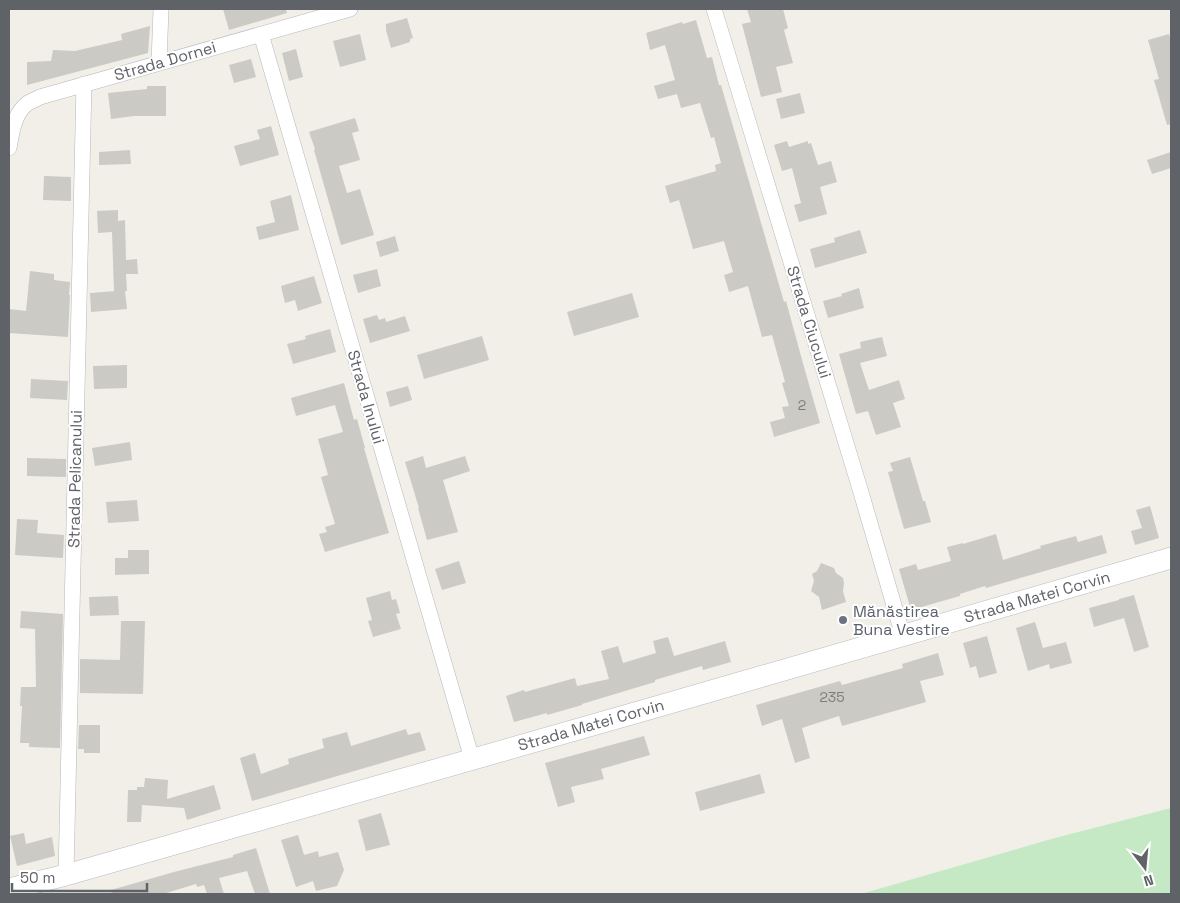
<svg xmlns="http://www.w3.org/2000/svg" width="1180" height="903" font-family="'Space Grotesk',sans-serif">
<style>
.green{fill:#c5e8c5}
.building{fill:#cccac5}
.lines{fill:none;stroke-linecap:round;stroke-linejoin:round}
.minor-casing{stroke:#b5b8bc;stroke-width:16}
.secondary-casing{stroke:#b6babf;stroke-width:22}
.minor{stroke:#fff;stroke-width:15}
.secondary{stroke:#fff;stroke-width:21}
.worship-dot{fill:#6b7280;stroke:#fff;stroke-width:2}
.labels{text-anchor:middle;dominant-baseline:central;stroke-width:4;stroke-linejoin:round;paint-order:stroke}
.number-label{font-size:14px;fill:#7a7d7f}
.street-label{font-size:16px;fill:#5f6368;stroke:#fff}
.worship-label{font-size:16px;fill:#5b616d;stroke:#fff;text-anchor:start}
</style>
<rect width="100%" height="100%" fill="#f1efe8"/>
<path class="green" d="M1171,808V894H861L1055,838Z"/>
<path class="building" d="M223,9H286L287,13L229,30Z
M747,9H783L788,28L784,30L793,63L776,67L782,92L761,97L742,24L751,22Z
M407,18L413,38L410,39V42L391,48L386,30V24Z
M696,20L707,58L712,57L719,85H721L784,302L786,301L804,367L820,423L774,437L770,422L785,418L782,407L789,406L782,383L785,382L772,335L762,337L748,286L729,292L724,275L733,272L724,241L693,249L679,200L670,203L665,186L716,171L715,165L721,163L714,137L711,138L700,103L681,108L677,94L658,99L654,86L675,80L665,45L650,50L646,33L682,22L683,24Z
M150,26L148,53L27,85V62L51,61L53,50L75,51L122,40L121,34Z
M360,34L366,60L340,67L333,41Z
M1169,34L1171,42V124L1167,125L1154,80L1159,79L1148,40Z
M296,49L303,77L289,81L282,53Z
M251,59L256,77L234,83L229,65Z
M147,86H166V116H134L111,119L108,93L147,89Z
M800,93L805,113L781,119L776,99Z
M355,118L359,131L352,133L360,160L339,166L347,193L360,189L374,235L341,245L314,150L315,149L309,132Z
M271,126L279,155L240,166L234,146L260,139L257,130Z
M787,141L789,147L808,141V144L811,143L818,165L831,161L837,182L820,187L827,214L799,222L794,205L801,203L792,168L782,171L774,145Z
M130,150L131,164L99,165V152Z
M1171,152V168L1152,174L1147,160Z
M44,176L71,177V201L43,200Z
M291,195L299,230L259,240L256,227L275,222L270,201Z
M118,210V221L125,220L126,260L137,259L138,274H126L127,291H125L127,309L91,312L90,293L116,291H114L112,232L98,233L97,211Z
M860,230L867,253L815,268L810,249L835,242L834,238Z
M395,236L399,251L380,257L376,242Z
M377,269L381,286L358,293L353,275Z
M30,271L54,274V280L70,282L69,295H70L68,337L9,333V309L26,311Z
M314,276L322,303L298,311L295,300L285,303L281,286Z
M859,288L864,308L828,318L823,301L842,296L841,294Z
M632,293L639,317L574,336L567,312Z
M377,315L379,320L385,318L386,322L405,316L410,331L370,343L363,319Z
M330,329L336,352L293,364L287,344L306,339L305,336Z
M482,336L489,360L424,379L417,355Z
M882,337L887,356L860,363L869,390L899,380L905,399L893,403L901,427L876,435L868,411L856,414L839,354L861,348L860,342Z
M127,365V388L94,389L93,366Z
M31,379L68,381L67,400L30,398Z
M344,383L354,420L357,419L365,448H364L389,533L325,552L319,534L327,532L325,527L335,524L321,477L328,475L318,439L343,432L335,405L296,416L291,398Z
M408,386L412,400L390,407L386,392Z
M130,442L132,460L95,466L92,448Z
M423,456L426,468L465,456L470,471L443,480L458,532L427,540L418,508H419L405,462Z
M910,457L923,501H925L931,522L904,529L888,472L893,471L890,463Z
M27,458L66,459V477L27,476Z
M137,500L139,521L108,523L106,502Z
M1150,506L1159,538L1135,545L1131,531L1142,528L1136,510Z
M17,519L38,520L37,533L64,535L63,558L15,555Z
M996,534L1003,560L1041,548L1040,546L1076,536L1078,542L1102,535L1107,553L986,588L985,586L960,594V596L911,610L899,569L916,564L918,570L951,561L947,547L963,543V544Z
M128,550H149V574L115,575V558H128Z
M459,561L466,583L442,590L435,569Z
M821,563L834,568L836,573L843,578L844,583L843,591L846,602L822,610L819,597L811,591L814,581L812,574L817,571Z
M390,591L392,600L396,599L400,613L396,614L401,629L373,637L368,621L372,620L366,598Z
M1134,595L1149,647L1134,652L1124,618L1094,627L1089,608L1119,600V599Z
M118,596L119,615L90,616L89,597Z
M21,611L63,614L60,748L29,747V743H20L22,706H20L21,687H36L35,629L20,628Z
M121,621H145L143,694L80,693V659L120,660Z
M1035,622L1043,648L1066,642L1072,663L1050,669L1049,664L1028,671L1016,628Z
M987,636L997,673L979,678L976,666L970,668L963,643Z
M668,637L674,656L725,641L731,662L703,670L702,666L655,680V682L582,704V705L547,715V713L514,722L506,696L524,690L525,692L575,678L577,686L609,679L601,651L618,646L623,663L656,653L653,641Z
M938,653L944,675L920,681L926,702L842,726L839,716L802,728L810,758L795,763L782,719L762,726L756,705L840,681L842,685L903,668L902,664Z
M79,725H100V753H84V749H78Z
M406,729L408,735L420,732L426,750L252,801L240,758L255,753L261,774L289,764L288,759L324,748L322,739L347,732L351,746Z
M644,736L650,755L601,769L604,779L571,787L575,802L558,807L545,763Z
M760,774L765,793L700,811L695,792Z
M145,778L168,780L167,799L214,785L221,809L187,820L184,808L142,805L141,822H127L128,790H137V787H144Z
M381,813L390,845L366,851L358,820Z
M24,833L26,844L52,837L55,856L17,866L10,836Z
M298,835L304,855L318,851L319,857L338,852L344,870L337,886L316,891L313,881L296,887L281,840Z
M256,848L270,894H255L247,871L219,878L224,894H207L204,885L197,887L196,884L163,894H112L111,890L174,872L233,857V855Z"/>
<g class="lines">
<g class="minor-casing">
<path id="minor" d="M714,9L860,489L903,636
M261,34L472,759
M159,63L161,9
M9,148C12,132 14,113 28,103C32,101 36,99 40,97L350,9
M66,875L84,84"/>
</g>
<g class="secondary-casing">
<path id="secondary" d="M9,889L66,875C435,770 803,666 1171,558"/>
</g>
<use href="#minor" class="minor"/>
<use href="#secondary" class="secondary"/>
</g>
<circle class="worship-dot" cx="843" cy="620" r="5"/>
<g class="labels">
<g class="number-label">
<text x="802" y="405">2</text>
<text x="832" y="697">235</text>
</g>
<g class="street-label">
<text transform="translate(165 61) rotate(-16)">Strada Dornei</text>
<text transform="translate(809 322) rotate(73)">Strada Ciucului</text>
<text transform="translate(366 397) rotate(74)">Strada Inului</text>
<text transform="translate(75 479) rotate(-89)">Strada Pelicanului</text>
<text transform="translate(1037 597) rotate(-16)">Strada Matei Corvin</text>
<text transform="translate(591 725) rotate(-16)">Strada Matei Corvin</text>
</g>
<g class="worship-label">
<text x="853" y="611">Mănăstirea<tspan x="853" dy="18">Buna Vestire</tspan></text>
</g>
</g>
<rect width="1180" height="903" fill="none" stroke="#5f6368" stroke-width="20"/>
<g transform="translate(1145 868) rotate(164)" stroke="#ffffff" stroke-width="4" paint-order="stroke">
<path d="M0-4L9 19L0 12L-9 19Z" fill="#5f6368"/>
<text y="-8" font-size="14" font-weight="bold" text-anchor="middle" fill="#5f6368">N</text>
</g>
<path d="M12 883v8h135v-8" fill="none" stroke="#5f6368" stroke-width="2.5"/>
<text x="20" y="883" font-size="15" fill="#5f6368" stroke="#ffffff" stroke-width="4" paint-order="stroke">50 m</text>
</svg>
